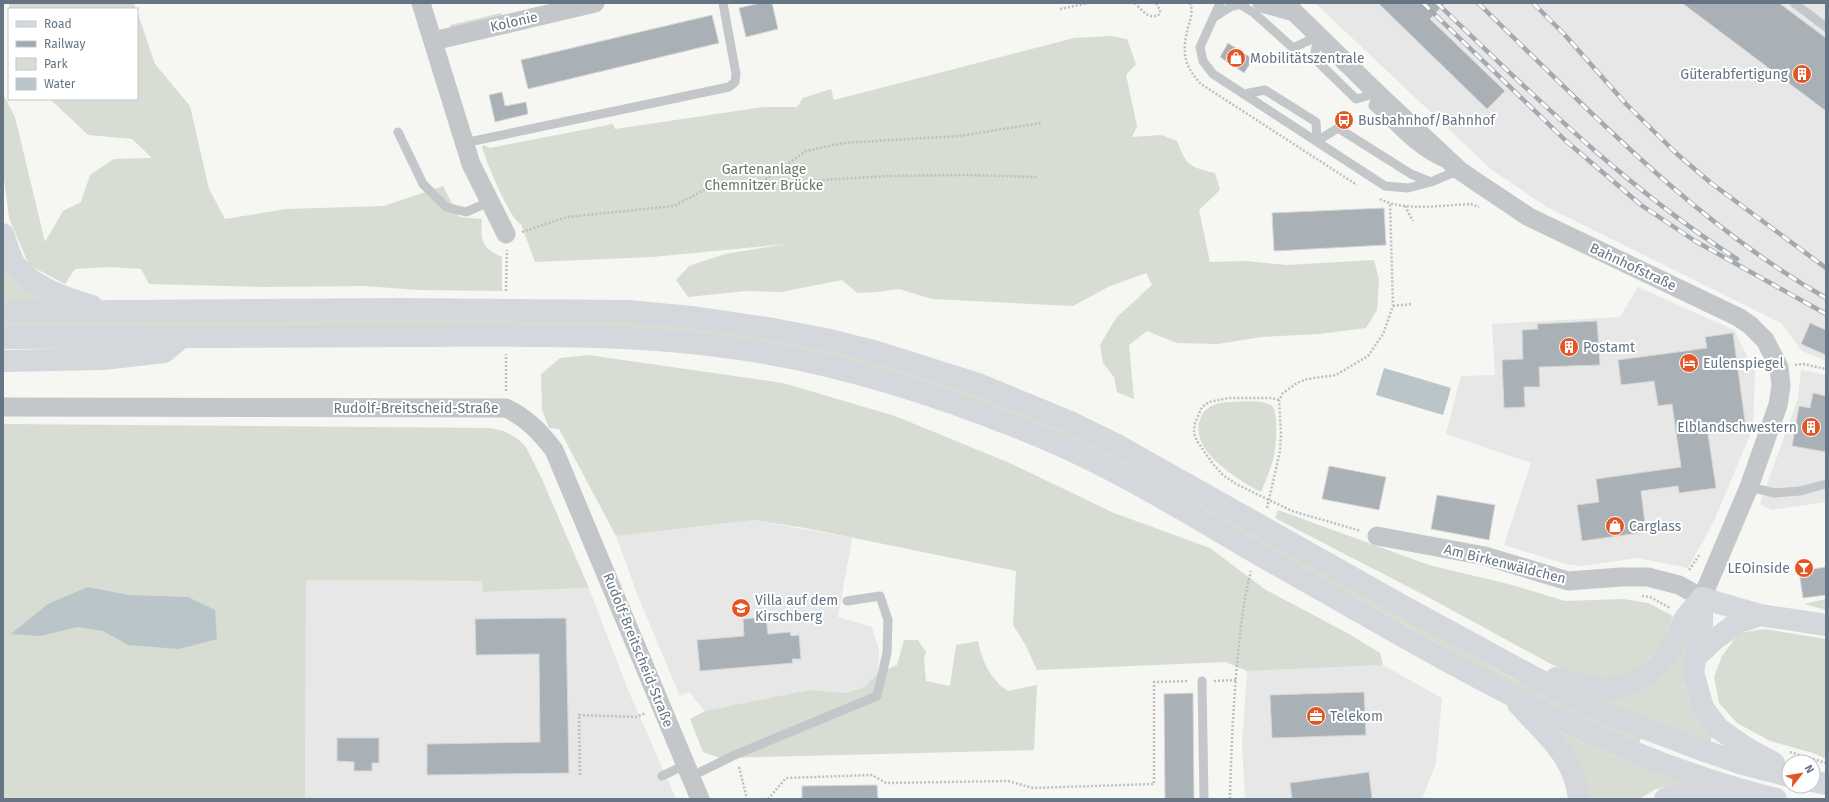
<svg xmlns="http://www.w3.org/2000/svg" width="1829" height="802" font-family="'Fira Sans',sans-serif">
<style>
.built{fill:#e6e7e6}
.green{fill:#d7ddd3}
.water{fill:#bac5c9}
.building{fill:#a9b1b7;stroke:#d7d7d5}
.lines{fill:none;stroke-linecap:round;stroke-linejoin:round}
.path{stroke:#bdbfc1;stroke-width:2.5;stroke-dasharray:2 2;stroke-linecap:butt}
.service{stroke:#c3c7ca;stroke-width:9}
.minor{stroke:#c3c7ca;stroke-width:19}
.primary{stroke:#d4d8dc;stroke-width:22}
.trunk{stroke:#d4d8dc;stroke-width:22}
.rail-casing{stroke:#a4a9af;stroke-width:4.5}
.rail{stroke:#fff;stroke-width:3;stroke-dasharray:9;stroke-linecap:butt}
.labels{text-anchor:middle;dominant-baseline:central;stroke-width:4;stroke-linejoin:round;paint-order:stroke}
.street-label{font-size:14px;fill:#657583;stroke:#fff}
.poi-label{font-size:14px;fill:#657583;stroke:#fff;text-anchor:start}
.park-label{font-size:14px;fill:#677a63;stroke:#fff}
</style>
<rect width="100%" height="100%" fill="#f6f6f2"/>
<path class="built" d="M1315,3H1826V361L1802,351L1781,323L1547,207L1492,170Z
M1638,287L1734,330L1755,372L1753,428L1714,521L1688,568L1637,558L1581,566L1566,564L1504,545L1531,463L1446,434L1461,376L1495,375L1492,324L1620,317Z
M1801,370L1826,375V502L1772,510L1760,504L1798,398Z
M754,520L852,538L838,617L872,627L879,651L878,673L864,687L846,693L809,690L705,711L689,692L680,696L639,599L616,536Z
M306,580L482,581L483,592L589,588L628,690L676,799H305Z
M1383,665L1442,698L1436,763L1422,799H1245L1242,743L1247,671Z"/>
<path class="green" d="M9,3H134L136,9H9V10Z
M137,11L155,64L190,106L209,189L225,219L286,209L384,206L443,186L459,217L482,219C481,240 480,247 502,257V291L419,290L364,286L264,287L149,284L141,269L110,267L75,269L65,284L29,265L9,218L3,171V94L15,117L45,242L63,211L81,202L90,175L114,159L152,158L132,139L88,135L50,99H137Z
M501,13L502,19L451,31L450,25Z
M1111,36L1127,39L1136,64L1126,75L1137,126L1132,137L1161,135L1177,141C1186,165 1189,167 1215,173L1220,190L1199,210L1210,262L1245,261L1287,265L1374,260L1379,280L1377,310L1366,328L1319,334L1261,337L1218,344L1177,343L1147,331L1129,345L1134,399L1117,392L1114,377L1103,363L1100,345L1116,318L1152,285L1146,273L1110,286L1073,306L932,299L899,289L877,292L857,293L842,280L781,292L746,291L688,297L676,280L689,266L725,254L787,244L652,257L535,262L521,224C510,220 486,161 482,147L484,145L490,148L613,124L615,129L763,107H797L803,98L831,89L834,100L1074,38Z
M3,259L56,302L3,303Z
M516,315L665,324L805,344L900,369L987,397L1078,436L1127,461L1506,675L1555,700L1641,738L1638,746L1501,679L1124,467L754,343L3,330V322Z
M588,355L783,383L895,416L1012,464L1114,513L1210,548L1266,590L1349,634L1380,653L1383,665L1247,671L1226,662L1037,670L1026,646L1013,625L1016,571L805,528L754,520L616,536L559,429L549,428L542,410L541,374L560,358Z
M1233,402C1241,401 1266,400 1272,406C1279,412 1276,451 1273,460C1270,471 1265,482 1261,492C1238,480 1186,449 1201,417C1207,404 1220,402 1233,402Z
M3,424L490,428L504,431L518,439L526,447L541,477L589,588L483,592L482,581L306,580L305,799H3Z
M1278,510L1429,565L1512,585L1565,601L1623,599L1648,603L1673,616L1660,648L1636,670L1612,679L1584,677L1551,664L1426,596L1275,518Z
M1826,599V610L1804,604Z
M1691,625L1684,672L1685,686L1690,701L1711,731V743L1657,724L1597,698L1612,697Z
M1764,629L1826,639V759L1813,753L1770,741L1737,723L1719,703L1714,677L1722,656L1739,633Z
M904,640H918L926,652L924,659L926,681L950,686L956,645L978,641C982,661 990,679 1008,691L1037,685L1034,750L720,758L703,752L690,719L705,711L809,690L846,693L864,687L878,673L897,665Z
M1552,728C1596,749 1640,768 1687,782L1656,789L1639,799H1589Z"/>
<path class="water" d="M1384,368L1451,388L1443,415L1376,395Z
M88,587L128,595L188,597L215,610L217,639L179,649L128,645L103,631L78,627L40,636L11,634L48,604Z"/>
<path class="building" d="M760,3H772L778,29L746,37L739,8Z
M1378,3H1445L1430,19L1505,91L1487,109Z
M1682,3H1779L1826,38V111Z
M712,15L719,43L528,89L521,60Z
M1228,43L1253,59L1244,73L1220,57Z
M502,92L505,106L526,102L528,114L495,122L489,95Z
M1384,208L1386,245L1274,251L1272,213Z
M1597,321L1600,365L1539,367L1540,387H1524L1525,407L1504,408L1502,360L1523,359L1522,330L1538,329L1537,324Z
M1810,323L1826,330V355L1801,344Z
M1733,333L1746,429L1708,434L1716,488L1679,493L1678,486L1641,491L1646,532L1582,541L1577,505L1599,502L1596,479L1681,467L1672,404L1658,406L1654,381L1621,385L1618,360L1707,348L1705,337Z
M1813,393L1826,396V452L1792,446L1799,406L1810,408Z
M1329,466L1386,477L1379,510L1322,499Z
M1437,495L1495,505L1489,540L1431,529Z
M1826,567V595L1803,598L1799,571Z
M766,617L768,634L790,632L791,636L799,635L801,659H792L793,663L700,671L697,640L744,636L743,619Z
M566,618L569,773L427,775V744L540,742L539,654L476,655L475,619Z
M1364,692L1366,735L1272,738L1270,695Z
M1193,693L1194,799H1165L1164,694Z
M337,738H379V763H372V771H354V762L337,761Z
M1369,772L1372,799H1292L1290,783Z
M877,785L878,799H802V786Z"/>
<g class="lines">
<path class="path" d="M1135,3C1142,10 1149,21 1160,14V10L1156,3
M1190,3C1193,10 1191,18 1189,24C1182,50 1182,64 1201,84L1357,185
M1060,9L1089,3
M759,184L806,151L843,143L959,136L1041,123
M1380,199C1404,212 1443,205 1471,204L1479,207
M1405,206L1413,221
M522,232L567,217L674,206L704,190L759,184L888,176L967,175L1038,177
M506,291L507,250
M1393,306L1411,304
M1795,365L1803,364L1826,369
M506,391V354
M1279,400L1271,398H1229L1209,402L1202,407L1195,423L1194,433L1197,441L1213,464L1224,476L1238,485L1292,511L1361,531
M1267,508L1280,451L1281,433L1279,400L1283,393L1297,383L1307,379L1336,375L1368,356L1383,334L1393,306L1390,204
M1689,570L1700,554
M1642,596L1650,597L1670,608
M1214,681L1236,680
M1790,752L1826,763
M739,767L747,799
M580,775L579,715L636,717L646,713
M768,799L786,778L872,775L886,783L1008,781L1033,788L1154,784V682L1189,681
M1230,799C1231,754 1233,709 1237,665C1240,633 1243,602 1251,571"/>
<path class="service" d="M1220,3L1200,47L1203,61L1213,74L1385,186L1408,188L1431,182L1459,170
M1794,3L1826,27
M1239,4L1254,13L1293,48L1318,36
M1213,18L1230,7L1245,3
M1318,36L1314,58L1356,99L1377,93
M1377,93L1373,106C1395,126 1414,150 1442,162
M1244,94L1265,90L1316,122L1317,141
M398,132L423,184L446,207L466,212L489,202
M1317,141L1338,128L1411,174L1431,182
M464,143L729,87L735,82L736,74L723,3
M1749,487L1775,493L1800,491L1826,484
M1202,681L1204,799
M662,776L685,765
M690,777L737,754L877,696L887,653L888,620L880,596L847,601"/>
<path class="minor" d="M421,3L471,164L506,234
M1262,3L1294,12
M1285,3L1377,93L1459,170L1475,181L1529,217L1738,317L1750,325L1765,340L1779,367L1781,386L1778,405L1749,487L1702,598L1679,585L1648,577H1621L1568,581L1485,556L1377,536
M433,41L595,3
M3,407L506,408C527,418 540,432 554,450L700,799"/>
<path class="primary" d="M1702,598L1760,615L1826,625"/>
<path class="trunk" d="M3,234C7,243 10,258 16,266C35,288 65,298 92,306
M3,312L402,309L627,311L691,317L773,329L825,339L877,352L978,384L1070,422L1119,446L1405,607L1561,692L1612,716L1702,750L1743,764L1789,776
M3,338C138,337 273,337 408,336C511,336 616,333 718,346C824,359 928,391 1026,431C1105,462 1178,507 1251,550C1289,572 1327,593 1365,615C1496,690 1629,763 1776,799
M3,361L103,359L164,352L181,338
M1702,598V624L1693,672L1703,708L1719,729L1748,749L1774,763
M1695,658L1715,639L1739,622L1760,615
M1556,678C1590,687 1615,698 1647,674C1656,668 1664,659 1670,650C1676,639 1680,627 1686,617C1691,610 1697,604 1702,598
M1518,704C1546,735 1574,755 1579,799
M1813,781L1826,784
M1665,799C1684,789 1701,791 1722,792"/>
<g class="rail-casing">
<path id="rail" d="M1423,3L1566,141L1641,205L1695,241L1826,314
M1437,3C1532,94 1626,188 1737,259
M1478,3C1587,108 1693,222 1826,298
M1533,3L1564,34L1626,104L1677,154L1711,183L1826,268"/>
</g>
<use href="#rail" class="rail"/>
</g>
<defs>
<g id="shop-disc" transform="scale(1)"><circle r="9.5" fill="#e35624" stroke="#fff"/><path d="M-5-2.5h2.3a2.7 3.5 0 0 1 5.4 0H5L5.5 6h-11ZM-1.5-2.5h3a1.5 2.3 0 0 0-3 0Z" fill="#fff"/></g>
<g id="building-disc" transform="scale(1)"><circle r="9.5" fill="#e35624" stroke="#fff"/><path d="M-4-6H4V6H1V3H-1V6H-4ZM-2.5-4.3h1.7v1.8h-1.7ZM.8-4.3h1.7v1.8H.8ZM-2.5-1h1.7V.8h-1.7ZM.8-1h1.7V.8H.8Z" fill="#fff"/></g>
<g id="bus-disc" transform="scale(1)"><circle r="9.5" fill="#e35624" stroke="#fff"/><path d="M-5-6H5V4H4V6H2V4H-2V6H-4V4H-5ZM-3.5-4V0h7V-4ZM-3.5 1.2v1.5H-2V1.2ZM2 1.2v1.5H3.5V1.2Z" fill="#fff"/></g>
<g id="hotel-disc" transform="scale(1)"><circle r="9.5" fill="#e35624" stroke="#fff"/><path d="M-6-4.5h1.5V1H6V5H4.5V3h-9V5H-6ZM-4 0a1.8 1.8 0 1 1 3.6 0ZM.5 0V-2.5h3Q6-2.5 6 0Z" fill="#fff"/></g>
<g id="bar-disc" transform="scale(1)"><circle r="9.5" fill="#e35624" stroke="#fff"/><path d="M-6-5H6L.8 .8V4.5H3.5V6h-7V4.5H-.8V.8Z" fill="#fff"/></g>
<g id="school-disc" transform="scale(1)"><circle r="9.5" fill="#e35624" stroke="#fff"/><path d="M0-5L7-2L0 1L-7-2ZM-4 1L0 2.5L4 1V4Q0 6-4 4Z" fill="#fff"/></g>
<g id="office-disc" transform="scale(1)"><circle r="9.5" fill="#e35624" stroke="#fff"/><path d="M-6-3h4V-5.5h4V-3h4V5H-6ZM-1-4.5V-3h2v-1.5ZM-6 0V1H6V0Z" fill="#fff"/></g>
</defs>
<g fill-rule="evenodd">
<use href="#shop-disc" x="1236" y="58"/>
<use href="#building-disc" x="1802" y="74"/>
<use href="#bus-disc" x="1344" y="120"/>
<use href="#building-disc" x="1569" y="347"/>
<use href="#hotel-disc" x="1689" y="363"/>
<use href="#building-disc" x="1811" y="427"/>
<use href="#shop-disc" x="1615" y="526"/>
<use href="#bar-disc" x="1804" y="568"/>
<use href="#school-disc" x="741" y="608"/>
<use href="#office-disc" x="1316" y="716"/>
</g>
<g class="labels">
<g class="street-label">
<text transform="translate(514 22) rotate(-13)">Kolonie</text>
<text transform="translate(1633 267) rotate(25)">Bahnhofstraße</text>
<text x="416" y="408">Rudolf-Breitscheid-Straße</text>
<text transform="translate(1505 564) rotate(14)">Am Birkenwäldchen</text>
<text transform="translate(638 650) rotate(68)">Rudolf-Breitscheid-Straße</text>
</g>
<g class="poi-label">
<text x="1250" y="58">Mobilitätszentrale</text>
<text x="1788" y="74" text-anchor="end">Güterabfertigung</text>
<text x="1358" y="120">Busbahnhof/Bahnhof</text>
<text x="1583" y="347">Postamt</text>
<text x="1703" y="363">Eulenspiegel</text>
<text x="1797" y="427" text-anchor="end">Elblandschwestern</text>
<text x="1629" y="526">Carglass</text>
<text x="1790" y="568" text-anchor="end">LEOinside</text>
<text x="755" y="600">Villa auf dem<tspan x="755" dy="16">Kirschberg</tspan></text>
<text x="1330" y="716">Telekom</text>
</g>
<g class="park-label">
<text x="764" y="169">Gartenanlage<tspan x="764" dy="16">Chemnitzer Brücke</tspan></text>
</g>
</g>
<rect width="1829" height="802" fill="none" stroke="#657583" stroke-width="8"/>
<rect x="8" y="8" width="130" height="92" fill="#ffffff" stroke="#c1c8cd"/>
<rect x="16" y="21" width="20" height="6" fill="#d4d8dc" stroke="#c1c8cd"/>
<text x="44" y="28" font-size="12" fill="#657583">Road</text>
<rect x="16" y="41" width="20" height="6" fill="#a4a9af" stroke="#c1c8cd"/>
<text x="44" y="48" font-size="12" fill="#657583">Railway</text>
<rect x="16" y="58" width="20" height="12" fill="#d7ddd3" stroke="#c1c8cd"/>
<text x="44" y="68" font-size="12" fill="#657583">Park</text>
<rect x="16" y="78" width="20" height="12" fill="#bac5c9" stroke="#c1c8cd"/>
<text x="44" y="88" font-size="12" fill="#657583">Water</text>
<g transform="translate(1801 774) rotate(59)"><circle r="19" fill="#ffffff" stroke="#c1c8cd"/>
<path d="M0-3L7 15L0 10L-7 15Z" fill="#e35624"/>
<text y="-6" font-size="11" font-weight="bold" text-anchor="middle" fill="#657583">N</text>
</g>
</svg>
